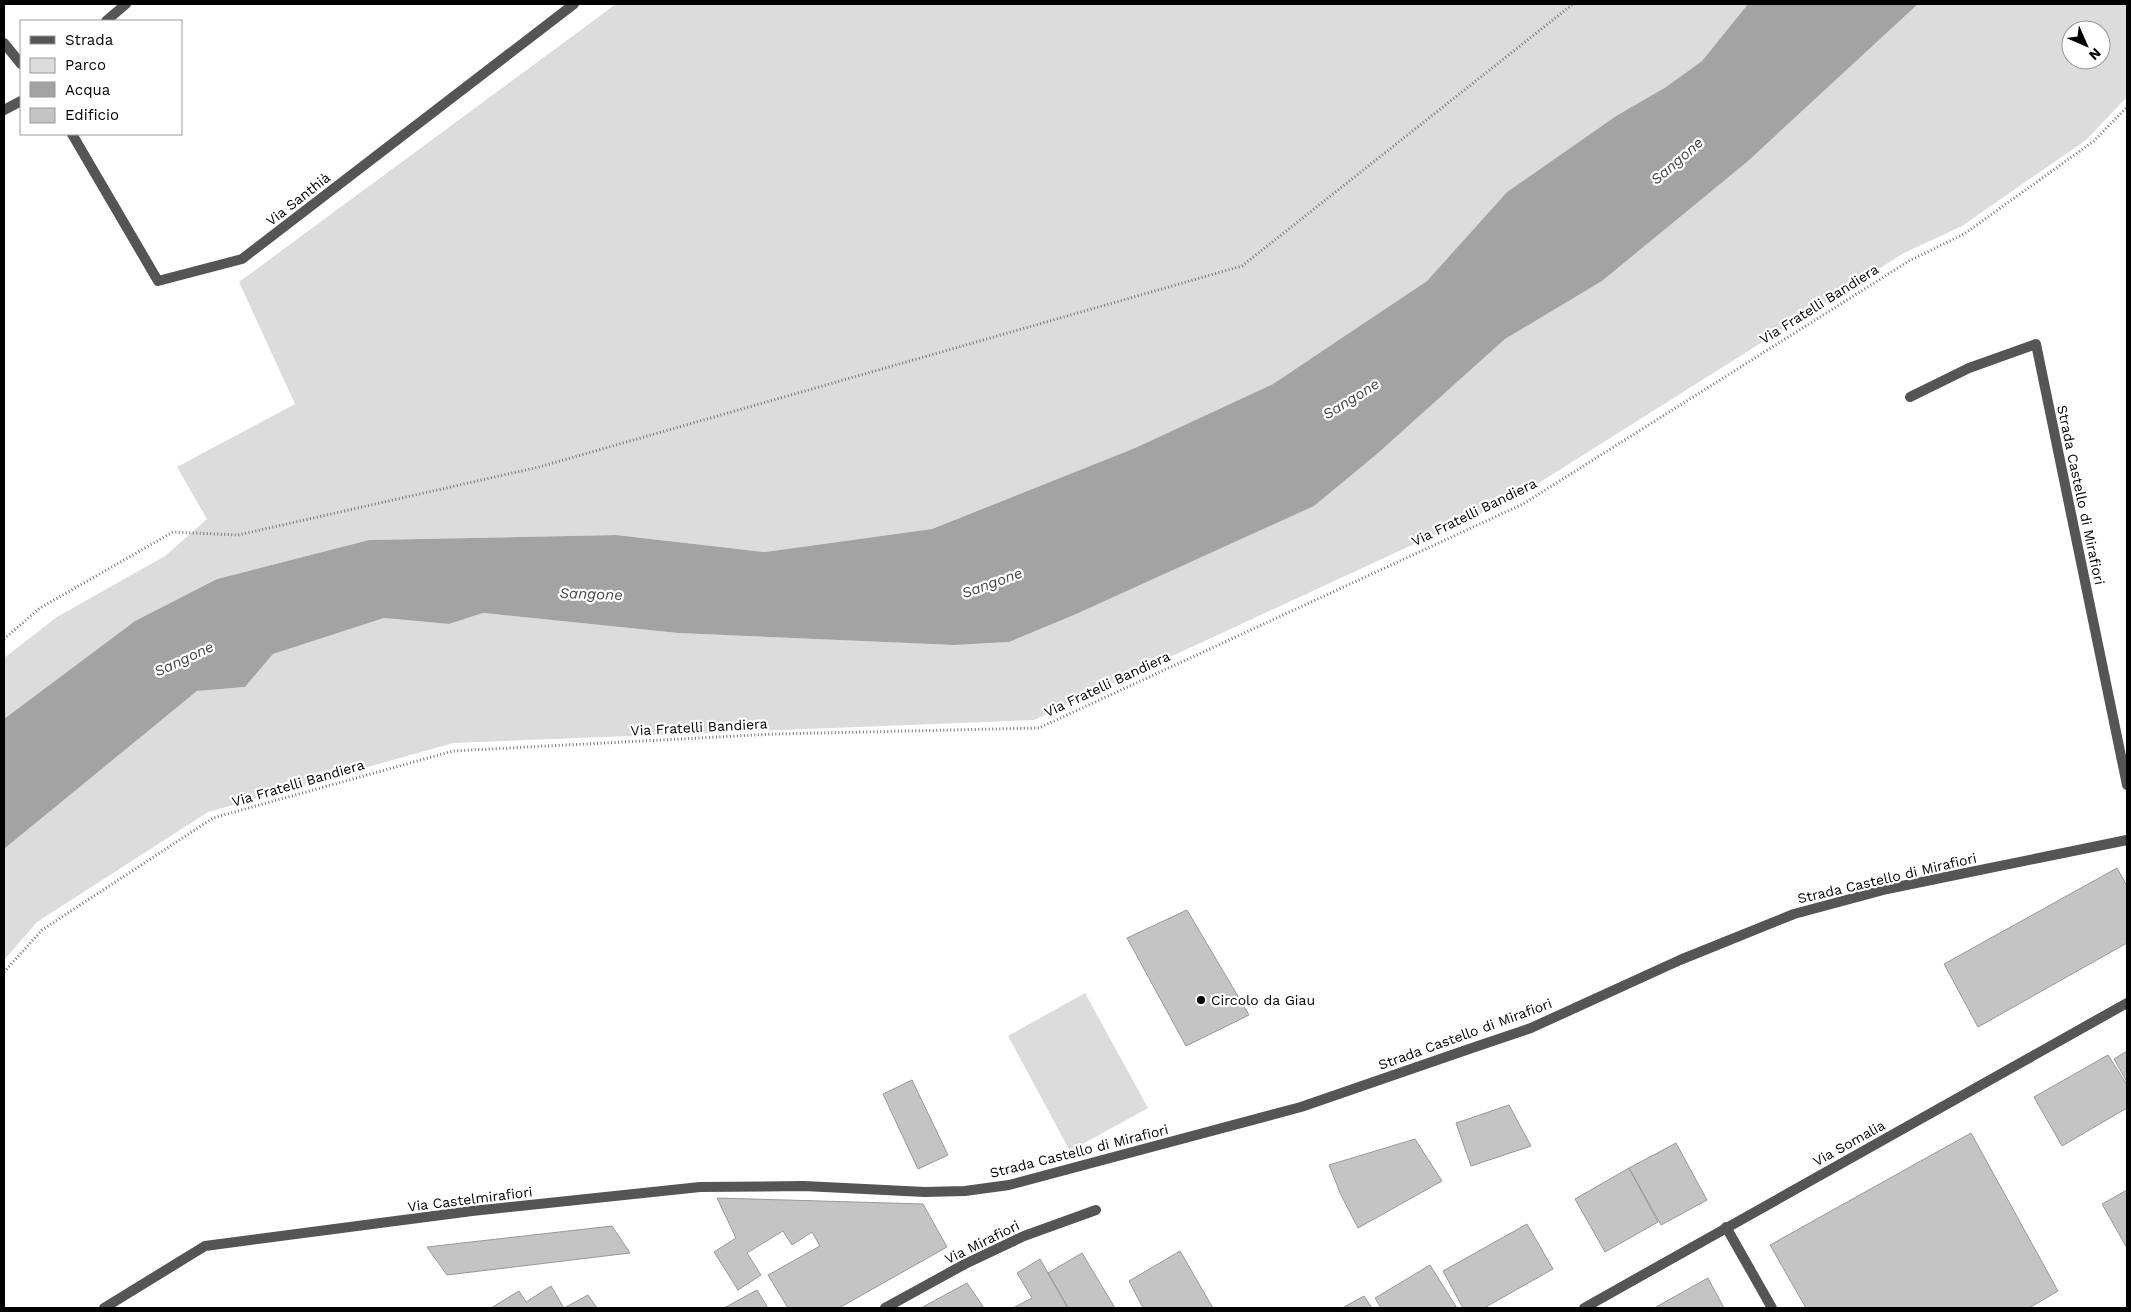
<svg xmlns="http://www.w3.org/2000/svg" width="2131" height="1312" font-family="'Work Sans',sans-serif">
<style>
.green{fill:#dcdcdc;fill-rule:evenodd}
.water{fill:#a3a3a3}
.building{fill:#c4c4c4;stroke:#999}
.lines{fill:none;stroke-linecap:round;stroke-linejoin:round}
.path{stroke:#777;stroke-width:3;stroke-dasharray:1 2.5;stroke-linecap:butt}
.minor{stroke:#555;stroke-width:10}
.tertiary{stroke:#555;stroke-width:10}
.poi-dot{fill:#000;stroke:#fff;stroke-width:2}
.labels{text-anchor:middle;dominant-baseline:central;stroke-width:4.5;stroke-linejoin:round;paint-order:stroke}
.street-label{font-size:14px;fill:#000;stroke:#fff}
.poi-label{font-size:14px;fill:#000;stroke:#fff;text-anchor:start}
.water-label{font-size:15px;font-style:italic;fill:#444;stroke:#fff}
</style>
<rect width="100%" height="100%" fill="#fff"/>
<path class="green" d="M616,4H1748L1702,61L1666,87L1616,116L1507,192L1427,281L1273,384L1135,448L932,529L765,552L616,535L369,540L217,579L135,621L4,719V658L57,617L165,556L207,519L177,467L295,404L239,282Z
M1918,4H2127V97L2086,140L1962,226L1904,253L1518,496L1034,720L453,743L208,812L37,922L4,960V849L197,691L245,687L273,654L384,618L449,624L483,613L678,633L954,645L1009,642L1314,506L1377,454L1505,339L1602,281L1747,162ZM2071,30H2101V60H2071Z
M1085,993L1148,1108L1070,1151L1008,1036Z"/>
<path class="water" d="M1748,4H1918L1747,162L1602,281L1505,339L1377,454L1314,506L1076,614L1009,642L954,645L678,633L483,613L449,624L384,618L273,654L245,687L197,691L4,849V719L135,621L217,579L369,540L616,535L765,552L932,529L1135,448L1273,384L1427,281L1507,192L1616,116L1666,87L1702,61Z"/>
<path class="building" d="M2117,868L2127,886V943L1978,1027L1944,964Z
M1187,910L1249,1015L1186,1046L1127,938Z
M2127,1051V1082L2114,1059Z
M2108,1055L2127,1085V1108L2062,1146L2034,1097Z
M912,1080L948,1155L918,1169L883,1094Z
M1509,1105L1531,1146L1471,1166L1456,1123Z
M1971,1133L2058,1291L2029,1308H1806L1770,1245Z
M1415,1139L1442,1181L1358,1228L1341,1195L1329,1165Z
M1676,1143L1707,1200L1661,1225L1629,1168Z
M1629,1168L1658,1222L1605,1252L1575,1199Z
M2127,1190V1248L2102,1204Z
M717,1198L923,1204L947,1247L839,1308H788L768,1275L820,1246L812,1232L792,1245L783,1231L747,1253L761,1275L738,1290L714,1252L736,1238Z
M1527,1224L1553,1269L1484,1308H1463L1443,1271Z
M612,1226L630,1253L447,1275L427,1247Z
M1180,1251L1213,1308H1143L1129,1281Z
M1082,1253L1115,1308H1068L1048,1273Z
M1040,1259L1068,1308H1013L1032,1298L1017,1273Z
M1430,1265L1457,1308H1381L1375,1298Z
M1708,1278L1724,1308H1654Z
M967,1283L984,1308H921Z
M551,1286L564,1308H491L519,1291L526,1302Z
M757,1290L768,1308H724Z
M588,1295L597,1308H564Z
M1364,1296L1372,1308H1342Z"/>
<g class="lines">
<path class="path" d="M4,639L40,608L173,532L238,535L539,467L1242,266L1573,4
M4,972L42,930L213,818L453,751L775,734L1039,728L1523,504L1909,261L1964,234L2094,141L2127,107"/>
<path class="minor" d="M106,21L126,4
M4,43L21,64
M4,110L21,101
M72,134L158,281L242,259L574,4
M1910,397L1969,368L2036,344L2127,785
M1726,1227L1772,1308
M104,1308L205,1246L472,1211L700,1187L804,1186L925,1192L965,1191L1009,1185L1301,1107L1472,1048L1531,1028L1680,960L1794,914L1887,889L2127,840
M885,1308L965,1264L1024,1236L1096,1210"/>
<path class="tertiary" d="M1584,1308L2127,1003"/>
</g>
<circle class="poi-dot" cx="1201" cy="1000" r="5"/>
<g class="labels">
<g class="street-label">
<text transform="translate(298 199) rotate(-38)">Via Santhià</text>
<text transform="translate(1819 304) rotate(-32)">Via Fratelli Bandiera</text>
<text transform="translate(2081 495) rotate(78)">Strada Castello di Mirafiori</text>
<text transform="translate(1474 512) rotate(-26)">Via Fratelli Bandiera</text>
<text transform="translate(1107 684) rotate(-25)">Via Fratelli Bandiera</text>
<text transform="translate(699 727) rotate(-3)">Via Fratelli Bandiera</text>
<text transform="translate(298 783) rotate(-16)">Via Fratelli Bandiera</text>
<text transform="translate(1887 878) rotate(-13)">Strada Castello di Mirafiori</text>
<text transform="translate(1465 1034) rotate(-20)">Strada Castello di Mirafiori</text>
<text transform="translate(1849 1143) rotate(-29)">Via Somalia</text>
<text transform="translate(1079 1151) rotate(-14)">Strada Castello di Mirafiori</text>
<text transform="translate(470 1199) rotate(-7)">Via Castelmirafiori</text>
<text transform="translate(982 1242) rotate(-26)">Via Mirafiori</text>
</g>
<g class="poi-label">
<text x="1211" y="1000">Circolo da Giau</text>
</g>
<g class="water-label">
<text transform="translate(1677 161) rotate(-41)">Sangone</text>
<text transform="translate(1351 399) rotate(-32)">Sangone</text>
<text transform="translate(992 583) rotate(-20)">Sangone</text>
<text transform="translate(591 594) rotate(2)">Sangone</text>
<text transform="translate(184 659) rotate(-25)">Sangone</text>
</g>
</g>
<rect width="2131" height="1312" fill="none" stroke="#000000" stroke-width="10"/>
<rect x="20" y="20" width="162" height="115" fill="#ffffff" stroke="#999999"/>
<rect x="30" y="36" width="25" height="8" fill="#555555" stroke="#999999"/>
<text x="65" y="45" font-size="15" fill="#000000">Strada</text>
<rect x="30" y="58" width="25" height="15" fill="#dcdcdc" stroke="#999999"/>
<text x="65" y="70" font-size="15" fill="#000000">Parco</text>
<rect x="30" y="82" width="25" height="15" fill="#a3a3a3" stroke="#999999"/>
<text x="65" y="95" font-size="15" fill="#000000">Acqua</text>
<rect x="30" y="108" width="25" height="15" fill="#c4c4c4" stroke="#999999"/>
<text x="65" y="120" font-size="15" fill="#000000">Edificio</text>
<g transform="translate(2086 45) rotate(135)"><circle r="24" fill="#ffffff" stroke="#999999"/>
<path d="M0-4L9 19L0 12L-9 19Z" fill="#000000"/>
<text y="-8" font-size="14" font-weight="bold" text-anchor="middle" fill="#000000">N</text>
</g>
</svg>
